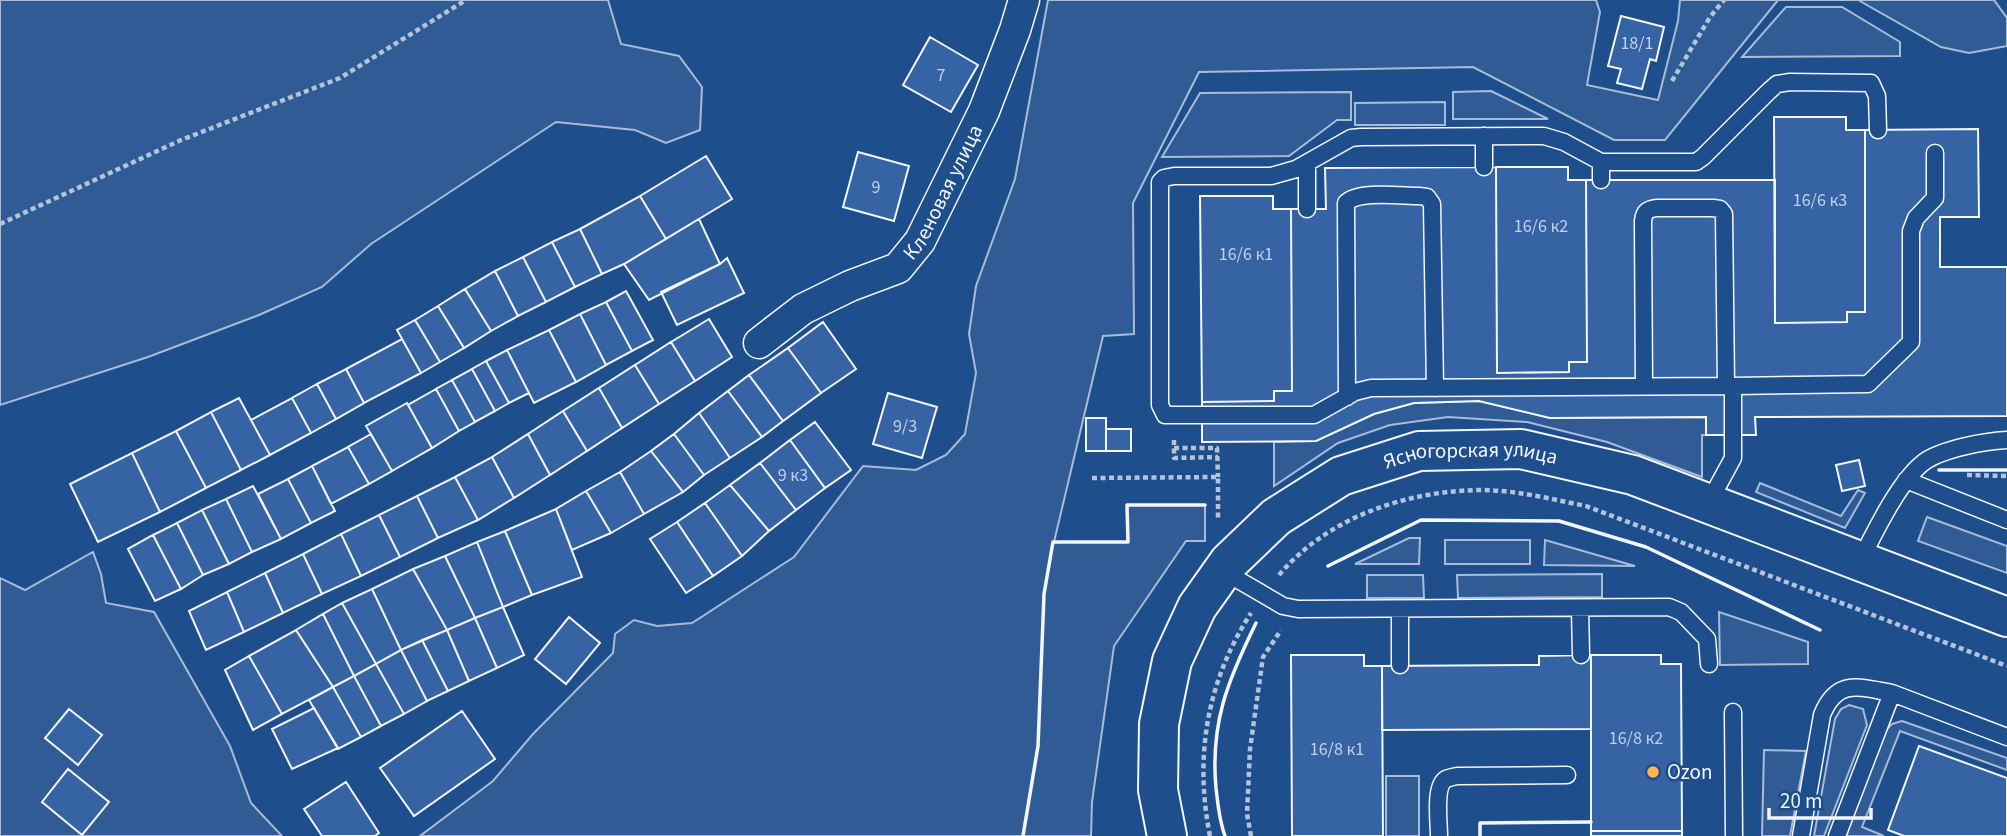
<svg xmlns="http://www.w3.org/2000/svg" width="2007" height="836" font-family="'Source Sans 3',sans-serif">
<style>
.built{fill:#305b95;stroke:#a8bbd7;stroke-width:2}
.building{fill:#3563a3;stroke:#f2f6ff;stroke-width:2}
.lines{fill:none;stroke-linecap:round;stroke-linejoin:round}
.lane-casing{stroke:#f2f6ff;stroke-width:19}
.street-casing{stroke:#f2f6ff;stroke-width:33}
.secondary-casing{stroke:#f2f6ff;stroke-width:42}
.path{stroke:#b3c4dc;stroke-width:4.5;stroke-dasharray:5 3.5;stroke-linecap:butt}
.lane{stroke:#1f4e8c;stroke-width:16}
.street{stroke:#1f4e8c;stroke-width:30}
.secondary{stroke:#1f4e8c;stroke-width:38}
.wall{stroke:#f2f6ff;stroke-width:3.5}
.poi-dot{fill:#ffb74d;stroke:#1f4e8c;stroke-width:2.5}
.labels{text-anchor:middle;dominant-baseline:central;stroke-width:5;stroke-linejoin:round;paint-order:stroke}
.number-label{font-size:18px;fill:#c3d1e8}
.street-label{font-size:21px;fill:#f2f6ff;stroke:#1f4e8c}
.poi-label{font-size:21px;fill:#f2f6ff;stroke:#1f4e8c;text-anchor:start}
</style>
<rect width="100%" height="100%" fill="#1f4e8c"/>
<path class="built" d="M0,0H608L621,44L679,56L702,87L700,130L666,143L635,130L556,122L371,244L322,287L259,315L148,357L0,405Z
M1048,0H1596L1600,12L1587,85L1658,100L1678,21L1680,0H1994L2007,18V46L1969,53L1941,47L1858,0H1778L1665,140H1614L1473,67L1199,72L1133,203L1134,334L1103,336L1054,542H1128L1127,505H1205V541H1186L1114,646L1092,802L1091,836H420L493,781L533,734L613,653L615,634L634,620L657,626L692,623L794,557L863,466L916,470L946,455L965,434L976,373L969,334L976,286L1015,179Z
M1786,7H1842L1900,42V56L1742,57Z
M1491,91L1548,119H1453V92Z
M1351,92V120H1337L1289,156L1162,157L1200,93Z
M1445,102V125H1355V103Z
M1479,401L1550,418L1706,417V435H1702V477L1607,442L1527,422L1448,417L1390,425L1338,443L1274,486V442L1316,441L1374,414L1414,403Z
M1760,483L1841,516L1858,490L1865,493L1845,528L1756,492Z
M1927,517L2007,546V573L1918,541Z
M1409,538H1420L1419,564H1355Z
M1445,540H1530V564H1445Z
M1545,540L1635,566L1544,565Z
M93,552L101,574L106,603L154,612L230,746L251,803L282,836H0V578L25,590Z
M1602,574V597L1458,598L1457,575Z
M1367,575H1423L1424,598H1367Z
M1719,612L1808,642V664L1720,665Z
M1849,705L1863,709L1867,725L1824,836H1814L1835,719L1841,709Z
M1902,721L2007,758V770L1900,731L1862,827L1884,836H1847L1848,827L1886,730L1892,724Z
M1764,750L1806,751L1790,836H1762Z
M1386,776H1419V836H1386Z"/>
<path class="building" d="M1621,16L1664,27L1656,61L1650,59L1642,89L1617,83L1621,69L1608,66Z
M930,37L978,65L951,112L903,85Z
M1774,117H1846V130H1865V312H1847V322L1775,323Z
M1978,129L1979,217H1940V267H2007V416L1755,417L1756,435H1706V417L1550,418L1479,401L1414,403L1374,414L1316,441L1202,442V402L1274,401V391H1292L1291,209H1326L1325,168L1496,167L1497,373L1569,372V362H1587L1586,180H1775V323L1847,322V312H1865V130Z
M858,152L909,166L894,221L843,207Z
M706,156L732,199L666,239L640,196Z
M1496,167H1568V180H1586L1587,362H1569V372L1497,373Z
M640,196L666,239L624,264L602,274L580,229Z
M1200,196H1273V209H1291L1292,391H1274V401L1202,402Z
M699,219L720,264L649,300L624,264Z
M580,229L602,274L575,287L552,242Z
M552,242L575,287L546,302L523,257Z
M523,257L546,302L518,316L495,271Z
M727,258L744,293L677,325L661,292L720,264Z
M495,271L518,316L491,331L465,289Z
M465,289L491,331L464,348L438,306Z
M626,291L653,340L632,351L606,302Z
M606,302L632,351L606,365L580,314Z
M438,306L464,348L440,362L415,320Z
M580,314L606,365L576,382L549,330Z
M709,319L732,357L695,381L671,342Z
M415,320L440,362L421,373L397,330Z
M823,322L856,369L821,393L788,348Z
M549,330L576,382L534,403L507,350Z
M402,339L421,373L364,403L346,369Z
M671,342L695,381L659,404L635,365Z
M788,348L821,393L783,421L749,375Z
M507,350L529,393L509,403L486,361Z
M486,361L509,403L495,411L472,369Z
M635,365L659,404L622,428L599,388Z
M346,369L364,403L336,419L317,384Z
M472,369L495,411L475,422L452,380Z
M749,375L783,421L762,437L728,391Z
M452,380L475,422L459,431L436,389Z
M317,384L336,419L311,433L292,398Z
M599,388L622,428L587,451L563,411Z
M436,389L459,431L432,448L408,405Z
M728,391L762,437L730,458L699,413Z
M888,393L937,407L922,458L873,444Z
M239,398L270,455L241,470L211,412Z
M292,398L311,433L270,455L251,420Z
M407,403L432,448L392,471L366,426Z
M563,411L587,451L550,475L528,434Z
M211,412L241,470L206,488L176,431Z
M699,413L730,458L704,475L674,434Z
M1086,418H1106V451H1086Z
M815,422L851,470L825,488L790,440Z
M1106,429H1131V451H1106Z
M176,431L206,488L160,512L132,453Z
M371,434L392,471L369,484L348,447Z
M528,434L550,475L514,498L492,457Z
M674,434L704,475L683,492L651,451Z
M790,440L825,488L796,510L760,463Z
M348,447L369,484L331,504L312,466Z
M651,451L683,492L644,514L620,472Z
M132,453L160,512L98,542L70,484Z
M492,457L514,498L478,520L455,477Z
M1859,460L1865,486L1842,491L1836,465Z
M760,463L796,510L769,531L730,485Z
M312,466L335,511L311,523L288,479Z
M620,472L644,514L611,533L586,491Z
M455,477L478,520L438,538L417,496Z
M288,479L311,523L281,539L258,494Z
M730,485L769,531L742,556L705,503Z
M253,486L281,539L252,552L226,499Z
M586,491L611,533L572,550L556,509Z
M417,496L438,538L400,557L379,515Z
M226,499L252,552L229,564L202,510Z
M705,503L742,556L713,576L677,522Z
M556,509L582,577L532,595L505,531Z
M202,510L229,564L203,575L177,523Z
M379,515L400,557L361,576L341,534Z
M677,522L713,576L686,593L650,539Z
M177,523L203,575L181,589L153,535Z
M505,531L532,595L503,607L477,542Z
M341,534L361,576L322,594L303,554Z
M153,535L181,589L155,601L128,549Z
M477,542L503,607L475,618L445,556Z
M303,554L322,594L283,613L265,573Z
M445,556L475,618L447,630L413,569Z
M413,569L447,630L401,650L372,589Z
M265,573L283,613L244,632L227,592Z
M372,589L401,650L376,664L342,603Z
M227,592L244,632L206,650L189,611Z
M342,603L376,664L354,676L323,614Z
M503,607L524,655L497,668L475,618Z
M323,614L354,676L333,687L296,630Z
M569,617L600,643L566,684L535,659Z
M475,618L497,668L469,681L447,630Z
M296,630L333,687L282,714L249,656Z
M447,630L469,681L448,691L422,640Z
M422,640L448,691L427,701L401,650Z
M401,650L427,701L404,714L376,664Z
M1291,655H1364V666H1382L1383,836H1292Z
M1591,655V729L1382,730V666L1539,665V656Z
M1591,655H1661V664H1681L1682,831H1591Z
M249,656L282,714L253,730L225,670Z
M376,664L404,714L381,726L354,676Z
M354,676L381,726L361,737L333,687Z
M333,687L361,737L338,749L309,700Z
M314,708L338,748L292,769L272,729Z
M69,709L102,735L78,765L45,738Z
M462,711L495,759L414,816L380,768Z
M1919,746L2007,778V836H1904L1888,830Z
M68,769L109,802L82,835L42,802Z
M346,782L379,833L375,836H322L304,809Z
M1591,831H1682V836H1591Z"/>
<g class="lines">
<g class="lane-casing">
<path id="lane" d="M1484,136V167
M1601,162V180
M1307,163V209
M1733,386L1371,388L1355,392L1314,415H1165L1160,405V182L1164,178L1174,176H1271L1296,169L1351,138L1361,137L1544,136L1564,142L1601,162H1696L1703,157L1769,91L1777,84L1790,82L1871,83L1877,96L1878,130
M1644,387L1643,221C1644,211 1648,209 1657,208H1713L1720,209L1724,214L1726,386
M1347,397L1346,203C1358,190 1401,196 1419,196L1427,197L1432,204L1435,388
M1906,480L2007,520
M1708,504L1733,458V386L1868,384L1911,342V231L1916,218L1935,198V153
M1860,561C1875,532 1899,481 1924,462C1942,449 1985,441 2007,440
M1223,571L1283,606L1298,609L1669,607L1681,612L1707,639L1709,664
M1580,608L1581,655
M1400,609V665
M1733,712L1734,836
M1439,836C1439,822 1434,786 1446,779C1448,778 1456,776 1458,776L1567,775
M1801,836L1822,715C1837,678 1859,687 1892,693
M1837,836L1892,693L2007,737"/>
</g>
<g class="street-casing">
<g id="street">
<path id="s1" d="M759,343L803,309L850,286L898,268L920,241L984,111L1015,30L1024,0"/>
</g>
</g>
<g class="secondary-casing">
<g id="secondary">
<path id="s2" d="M1167,836L1158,790L1159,724L1172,661L1197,607L1229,562L1276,517L1341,476L1419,451L1521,449L1633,475L2007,617"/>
</g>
</g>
<path class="path" d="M1672,81L1710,17L1724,0
M0,224L181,140L340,78L466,0
M1174,440V458L1218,457
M1174,448H1217L1218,477
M1967,475L2007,476
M1092,478L1218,477V521
M1279,575C1328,517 1406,491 1480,490C1516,490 1551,499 1586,506L2007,666
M1210,836C1194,756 1207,681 1251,613
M1251,836L1247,814L1250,749L1263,657L1281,630"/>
<use href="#lane" class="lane"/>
<use href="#street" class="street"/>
<use href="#secondary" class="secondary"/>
<path class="wall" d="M1939,470H2007
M1328,566L1421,520L1559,521L1646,547L1820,630
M1023,836L1038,746L1044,594L1053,542H1128L1127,505H1205
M1225,836C1219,820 1218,805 1216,788C1210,723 1228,680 1256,623
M1480,836V823L1591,822"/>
</g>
<circle class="poi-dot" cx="1653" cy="772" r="7"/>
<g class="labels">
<g class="number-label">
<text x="1637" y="43">18/1</text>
<text x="941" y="75">7</text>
<text x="876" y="187">9</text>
<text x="1820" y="200">16/6 к3</text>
<text x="1541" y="226">16/6 к2</text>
<text x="1246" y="254">16/6 к1</text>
<text x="905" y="426">9/3</text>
<text x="793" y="475">9 к3</text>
<text x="1636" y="738">16/8 к2</text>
<text x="1337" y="749">16/8 к1</text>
</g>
<g class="street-label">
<text stroke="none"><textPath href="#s1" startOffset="248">Кленовая улица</textPath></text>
<text stroke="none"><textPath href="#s2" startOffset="567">Ясногорская улица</textPath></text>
</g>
<g class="poi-label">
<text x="1667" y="772">Ozon</text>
</g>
</g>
<path d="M1769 808v10h102v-10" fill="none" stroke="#f2f6ff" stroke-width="3.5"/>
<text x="1780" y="808" font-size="21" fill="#f2f6ff" stroke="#1f4e8c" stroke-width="5" paint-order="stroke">20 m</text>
</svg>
